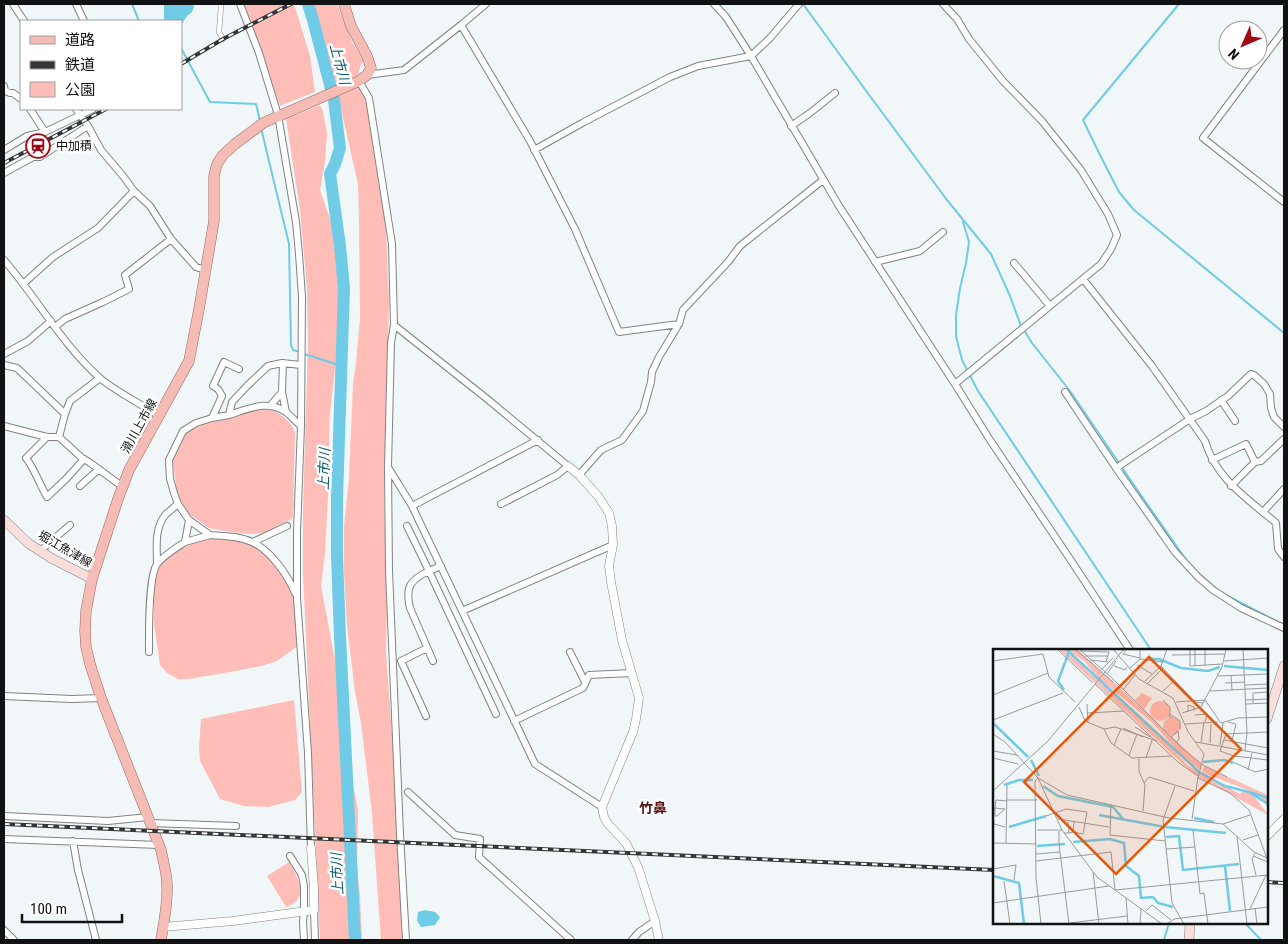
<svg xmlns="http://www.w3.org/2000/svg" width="1288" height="944" font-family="'Roboto Condensed','Noto Sans JP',sans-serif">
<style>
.green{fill:#febdb6}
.water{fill:#6fcbe6}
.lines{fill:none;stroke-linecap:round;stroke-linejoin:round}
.stream{stroke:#6fcbe6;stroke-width:2}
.river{stroke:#6fcbe6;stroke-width:12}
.pedestrian-casing{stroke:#7e8385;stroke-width:5.5}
.minor-casing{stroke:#7e8385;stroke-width:8}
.tertiary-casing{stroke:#7e8385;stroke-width:9}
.secondary-casing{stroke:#7e8385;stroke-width:10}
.primary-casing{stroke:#a0645e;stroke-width:11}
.pedestrian{stroke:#fff;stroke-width:4.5}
.minor{stroke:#fff;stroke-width:6}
.tertiary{stroke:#fff;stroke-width:8}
.secondary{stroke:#fadedb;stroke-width:9}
.primary{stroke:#f5bcb6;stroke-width:10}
.rail-casing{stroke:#333637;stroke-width:4}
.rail{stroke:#fff;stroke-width:2;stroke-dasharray:5.5;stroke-linecap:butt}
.labels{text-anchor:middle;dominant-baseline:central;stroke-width:5;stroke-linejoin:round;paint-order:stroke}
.poi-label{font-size:12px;fill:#101213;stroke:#fff;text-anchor:start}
.street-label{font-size:12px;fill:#101213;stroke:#fff}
.water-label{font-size:14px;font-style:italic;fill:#0b5b6e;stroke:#fff}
.neighbourhood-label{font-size:14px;font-weight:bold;fill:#561111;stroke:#fff}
.inset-river{fill:none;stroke:#6fcbe6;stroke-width:2.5}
.inset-road{fill:none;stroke:#979b9d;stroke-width:1}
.view{fill:#e8590c;fill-opacity:0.15;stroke:#e8590c;stroke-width:2.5}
.inset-edge{fill:none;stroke:#101213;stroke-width:2.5}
</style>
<rect width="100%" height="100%" fill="#f1f7f9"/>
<path class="green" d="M243,4H294L310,56L315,92L280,106Z
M309,4H337L352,42L363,60C354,81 358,86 368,104L386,228L389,302L384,497L387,600L386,653L397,802L402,940H381L372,813L361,723L355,692L347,625L344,572V526L349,478L353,385L356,362L360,318L359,220L358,184L338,96Z
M320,105L323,111L327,134L325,162L320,190L329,216L345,254L339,320L337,350L329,423V477L325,553L321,586L336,665L341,726L358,810L357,868L360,896L362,940H320L303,573V509L308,343L307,288L300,210L286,119Z
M269,408C282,415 289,419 295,432L293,518L265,533L250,534L230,532L209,528L189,514L177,495L173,461L183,437L188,431L208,423L230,418L258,409Z
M209,538L228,539L249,543L268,558L285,578L294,600L298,646L277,661L261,666L225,673L188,679H178L167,673L160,665L154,624V587L156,572L164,561L188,544Z
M294,700L302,792L295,800L268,807L244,806L220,799L200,761L199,746L201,719Z
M289,862C298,878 311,898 286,907L267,876Z"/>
<path class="water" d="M164,4H193L194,7L192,12L187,16L181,25V21H164Z
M425,910L435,912L440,917L435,925L421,927L417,921L418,912Z"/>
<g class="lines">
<path class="stream" d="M132,4L139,21
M803,4L864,88L947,200L991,254L1010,296L1021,326
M1179,4L1083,120L1100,155L1119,192L1134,210L1284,333
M181,48L210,102L256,104L260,121
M261,128L289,244L291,345L293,350L300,352
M963,222L969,242L966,263L960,288L956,315V336L962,360L978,391L1151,650
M1024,330L1032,343L1070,391L1138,491L1187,561
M304,354L342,366
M1197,572L1218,590
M1226,595L1284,625
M1245,923L1261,940
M1164,940L1169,923"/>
<path class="river" d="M308,4L313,20L334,100L340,148L335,164L330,174L340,246L344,288L337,497V555L340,637L355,940"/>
<g class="pedestrian-casing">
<path id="pedestrian" d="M220,4L221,7L219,32L223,39"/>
</g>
<g class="minor-casing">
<path id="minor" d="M13,4L24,21
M76,4L84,21
M240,4L259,53L278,115L296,222L299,254L302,297L301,426L297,532V598L308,753L311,848
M714,4L726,17L751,56L839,206L955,384L990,440L1070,559L1130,650
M943,4L957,19L969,39L1003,81L1042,121L1081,170L1108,214L1117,235L1111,249L1101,264L955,384
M461,25L530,141L575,229L619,332L679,324
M1284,30L1203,138L1284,202
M367,75L404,70L461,25L486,4
M359,81L369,98L392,244L394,325L391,343L388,467L389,571L400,834L406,940
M4,86L5,91L10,93H13L21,99
M30,109L45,132
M76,109L88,126L101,150L123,176L134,191L150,206L171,239L196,267L205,270
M791,126L810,113L835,93
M4,150L27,136L45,132L93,109
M534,150L584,122L670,77L698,66L751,56L770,38L799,4
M4,173L33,157H40L88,126
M4,260C37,298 63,346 101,379C117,392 141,404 159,416
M875,262L920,251L943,232
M1014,263L1050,306
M1083,279L1152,366L1205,441C1216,479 1248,499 1276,523L1278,549L1284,557
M23,284L53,257L98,228L134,191
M394,325L486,398L568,466L557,475L501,504
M55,327L65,319L103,302L129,289L125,275L171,239
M4,354L28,341L51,321
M4,365L17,368L65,414
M282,392L283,363
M1065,392L1116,468
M1221,400L1235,421
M270,406L282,392L286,412
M229,415L212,418L222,396L218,389L213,386L224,362L239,369
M4,426L47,437H59L82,458L89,462L123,487
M301,426C296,422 291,416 286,412C268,399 248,409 229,415L232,402L247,386L268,366L282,363L301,365
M1284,427L1274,417L1271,408L1270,394L1264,384L1254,375L1251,374L1228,396L1206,411L1190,419L1116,468L1175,552L1198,577L1213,590L1241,608L1284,628
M47,437L26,458C34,468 40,485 47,497L67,478L84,459
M59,437L65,414L70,401L100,378
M1212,460L1246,444L1255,462
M388,467L412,506L535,764L602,807
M579,475L601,450L622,440L643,411L651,382L652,372L659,357L679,324L683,310L728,262L740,246L823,180
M80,486L99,469
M1231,486L1255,462L1261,461L1284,439
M412,506L538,440
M1263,512L1284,489
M189,520L210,535L185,542L189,520L178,504L174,493L170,479L169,460L183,431L196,423L212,418
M407,526L429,571C410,580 405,587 410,608L433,661
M210,535C224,536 239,536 252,542C270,550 288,575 295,593
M253,542L287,526
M40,551L70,525
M157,564C157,547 154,528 166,514C170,511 174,507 178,504
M441,566L429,571L496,714
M462,611L613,545
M149,652C149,634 148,577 157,564C164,555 176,548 185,542
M570,652L585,682
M4,696L72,699L101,698
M426,716L401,661L427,648
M514,721L583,688L589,675L632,673
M408,792L455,835L480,839L479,857L571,940
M4,816L108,821L148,817
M150,823L236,826
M4,839L159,845
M73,841L78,870L96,940
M290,856L302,875L304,886V911L303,922L304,940
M314,910L315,940
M4,930L14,940
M632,940L639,932L655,921"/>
</g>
<g class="tertiary-casing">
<path id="tertiary" d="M568,466L579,475L598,496L609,513L612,526L613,545L609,566L611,582L622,640L639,698L636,719L633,732L602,807L604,817L608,824L626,843L638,867L655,921L659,940
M1267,836L1284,819
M163,927L233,921L314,910V889L311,848"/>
</g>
<g class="secondary-casing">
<path id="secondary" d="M4,520L28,543L51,558L92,579
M1267,719L1284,666
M1189,940L1190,923"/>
</g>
<g class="primary-casing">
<path id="primary" d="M161,940C164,922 168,903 167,885C167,873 163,861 161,850L101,698L90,664L86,647L85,631L86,611L92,579L118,499L129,470L189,361L199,309L214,221V176L217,164L223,155L235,144L263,123L359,81L367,75L371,68L367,56L351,26L344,4"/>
</g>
<use href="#pedestrian" class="pedestrian"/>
<use href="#minor" class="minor"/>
<use href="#tertiary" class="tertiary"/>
<use href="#secondary" class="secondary"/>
<use href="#primary" class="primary"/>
<g class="rail-casing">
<path id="rail" d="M181,64L223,39L291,4
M4,163L106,109
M4,824L994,870
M1267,882L1284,883"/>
</g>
<use href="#rail" class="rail"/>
</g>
<defs>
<g id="station-ring" transform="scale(1.25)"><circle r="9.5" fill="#fff" stroke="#a30816" stroke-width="1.5"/><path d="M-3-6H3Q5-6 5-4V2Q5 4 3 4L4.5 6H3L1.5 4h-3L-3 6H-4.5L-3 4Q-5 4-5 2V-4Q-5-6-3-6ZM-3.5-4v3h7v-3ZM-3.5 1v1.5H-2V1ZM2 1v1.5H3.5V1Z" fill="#a30816"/></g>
</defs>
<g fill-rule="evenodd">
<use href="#station-ring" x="38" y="146"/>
</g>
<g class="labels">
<g class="poi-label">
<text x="56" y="146">中加積</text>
</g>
<g class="street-label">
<text transform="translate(139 426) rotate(-61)">滑川上市線</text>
<text transform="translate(65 549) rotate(30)">堀江魚津線</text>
</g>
<g class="water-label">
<text transform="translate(340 64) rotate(75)">上市川</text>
<text transform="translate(324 469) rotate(-88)">上市川</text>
<text transform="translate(337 874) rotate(-93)">上市川</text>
</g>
<g class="neighbourhood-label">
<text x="653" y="808">竹鼻</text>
</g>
</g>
<g transform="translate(993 649)">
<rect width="275" height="275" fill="#f1f7f9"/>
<path d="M65,0H70L90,14L92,20L159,78L195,117L247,145L251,141L259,144L275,166L202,126ZM73,0H84L114,27L209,116L207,121L190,109L160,74L103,27L92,13ZM149,44L159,49L151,60L142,51ZM157 62a10 10 0 1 1 20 0a10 10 0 1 1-20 0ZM170 77a9 9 0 1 1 18 0a9 9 0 1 1-18 0ZM211,117L275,146V158L265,145L213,125L209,122Z" fill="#febdb6"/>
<path class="inset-river" d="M73,0L206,123L232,137L256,143L275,155M155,10H166L188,19L215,22L227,18M231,17L275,21M71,41L65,32L76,3M0,74L35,108M38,111L46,127M210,113L231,111L240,114M11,136L26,131H40M50,137L65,147L120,158L131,171M256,143L275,149M106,166L172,178L233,184M201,169L221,173M16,178L53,167M173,188L186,187L190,221L246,215M80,193L117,190L131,194L133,217L146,227L148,249L160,248L165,254L180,258M44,197L72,195M232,217L237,262M0,227L26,234L31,275"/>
<path class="inset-road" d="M64,0L100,34M82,0L120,33M86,0L119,29L190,100L210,116L234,128M120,0L146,30L180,49L195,83L211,105L205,129L237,144L256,161L275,212M134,0L130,5L147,9M197,0V17L229,15M202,0V16M212,0V17M250,0L254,84L252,102M87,2L116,3L113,12M50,5L56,28L82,53M179,6L232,5M92,7H114M147,10L170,13M97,11L115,13M0,12L50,5M231,12L275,9M144,16L159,25M121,17L132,21L134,18M168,17L202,53L210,54M137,19L147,10V0M109,20L120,9M114,25L123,12M238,26L239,41M225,27L275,25M152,32L168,17L174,0M232,34L252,33M102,35L186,114L205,127M154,35L170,19M252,36L275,35M130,41L142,26M170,42L182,31M217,42L275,39M0,46L55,24M170,51L177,58V65M253,51L275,50M183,53L212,51L228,74L245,69L275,68M260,54V44L275,43M94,55L95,74M253,55L275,54M86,58L92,72L111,80L118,94L139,109L178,107M195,63V56L201,58V62M95,64L131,62M189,64L208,58L229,18L233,0M202,66L214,65L212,73M179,68H176L177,65L187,72V80M0,71L70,44M235,73L243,75L239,92M192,75L225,73M142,78L157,88M130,79L150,88M111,80L122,78L164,92M275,83L233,85L227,102L241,107L275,111M0,85L12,93L45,129L69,181L104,228L169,275M178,88L185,82L186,90L183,94M231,91L275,99M203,93L275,106M208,93L211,73M217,94L218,75M121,96L128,80M227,96L230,74M0,102L24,106M136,106L144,85M0,109L25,115M153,109L159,91M146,110V122L152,136L150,162M240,113L262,123L275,120M255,121L259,104M151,134L156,128L201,142M182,137L170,171L179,254L191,275M0,142L55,92L131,0M14,151H44M118,155L117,186L172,192M0,159H2L12,160L4,167H2V159L3,151L14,152M0,167L1,175L12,178M53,167L73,160L94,163L90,185L80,183M65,170L116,178M199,170L205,128M230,175L257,166M44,181H65M69,181H66V195L76,275M200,181L207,245L211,244L215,275M71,184H76L75,173M76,184L80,183L81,172M244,187L254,275M250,191L265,186M0,194L43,195M13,194L14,136M173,200L202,198M262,204L259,210L263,226M43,205L67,203M260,207L275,213M43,212L118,203L122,241L275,226M0,220L23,216L21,231M100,223L106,275M11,232L17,275M133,249L135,275M0,254L116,237M262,259L264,275M257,260L273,226M153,262L159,256L178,271M77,274L134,267M48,275L43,229L42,132L45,129L74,146L176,169L230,175L261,203L274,209M147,275L148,260M174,275L181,270L275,258"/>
<path class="view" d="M156,8L248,100L123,225L31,133Z"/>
<rect width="275" height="275" class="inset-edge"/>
</g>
<rect width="1288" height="944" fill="none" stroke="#101213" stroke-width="10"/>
<rect x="20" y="20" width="162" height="90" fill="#ffffff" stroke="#9fa0a1"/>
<rect x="30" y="36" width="25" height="8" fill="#f5bcb6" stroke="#9fa0a1"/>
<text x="65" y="45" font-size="15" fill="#101213">道路</text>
<rect x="30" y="61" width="25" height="8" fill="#333637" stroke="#9fa0a1"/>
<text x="65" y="70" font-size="15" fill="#101213">鉄道</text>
<rect x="30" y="82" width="25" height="15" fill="#febdb6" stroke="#9fa0a1"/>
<text x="65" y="95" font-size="15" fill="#101213">公園</text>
<g transform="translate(1243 45) rotate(225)"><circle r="24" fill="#ffffff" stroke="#9fa0a1"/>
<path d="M0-4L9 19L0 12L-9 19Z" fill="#a30816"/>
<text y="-8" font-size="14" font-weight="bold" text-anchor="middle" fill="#101213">N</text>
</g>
<path d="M22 914v8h100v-8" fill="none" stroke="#101213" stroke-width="2.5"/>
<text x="30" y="914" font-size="15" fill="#101213" stroke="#ffffff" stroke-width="4" paint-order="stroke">100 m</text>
</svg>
